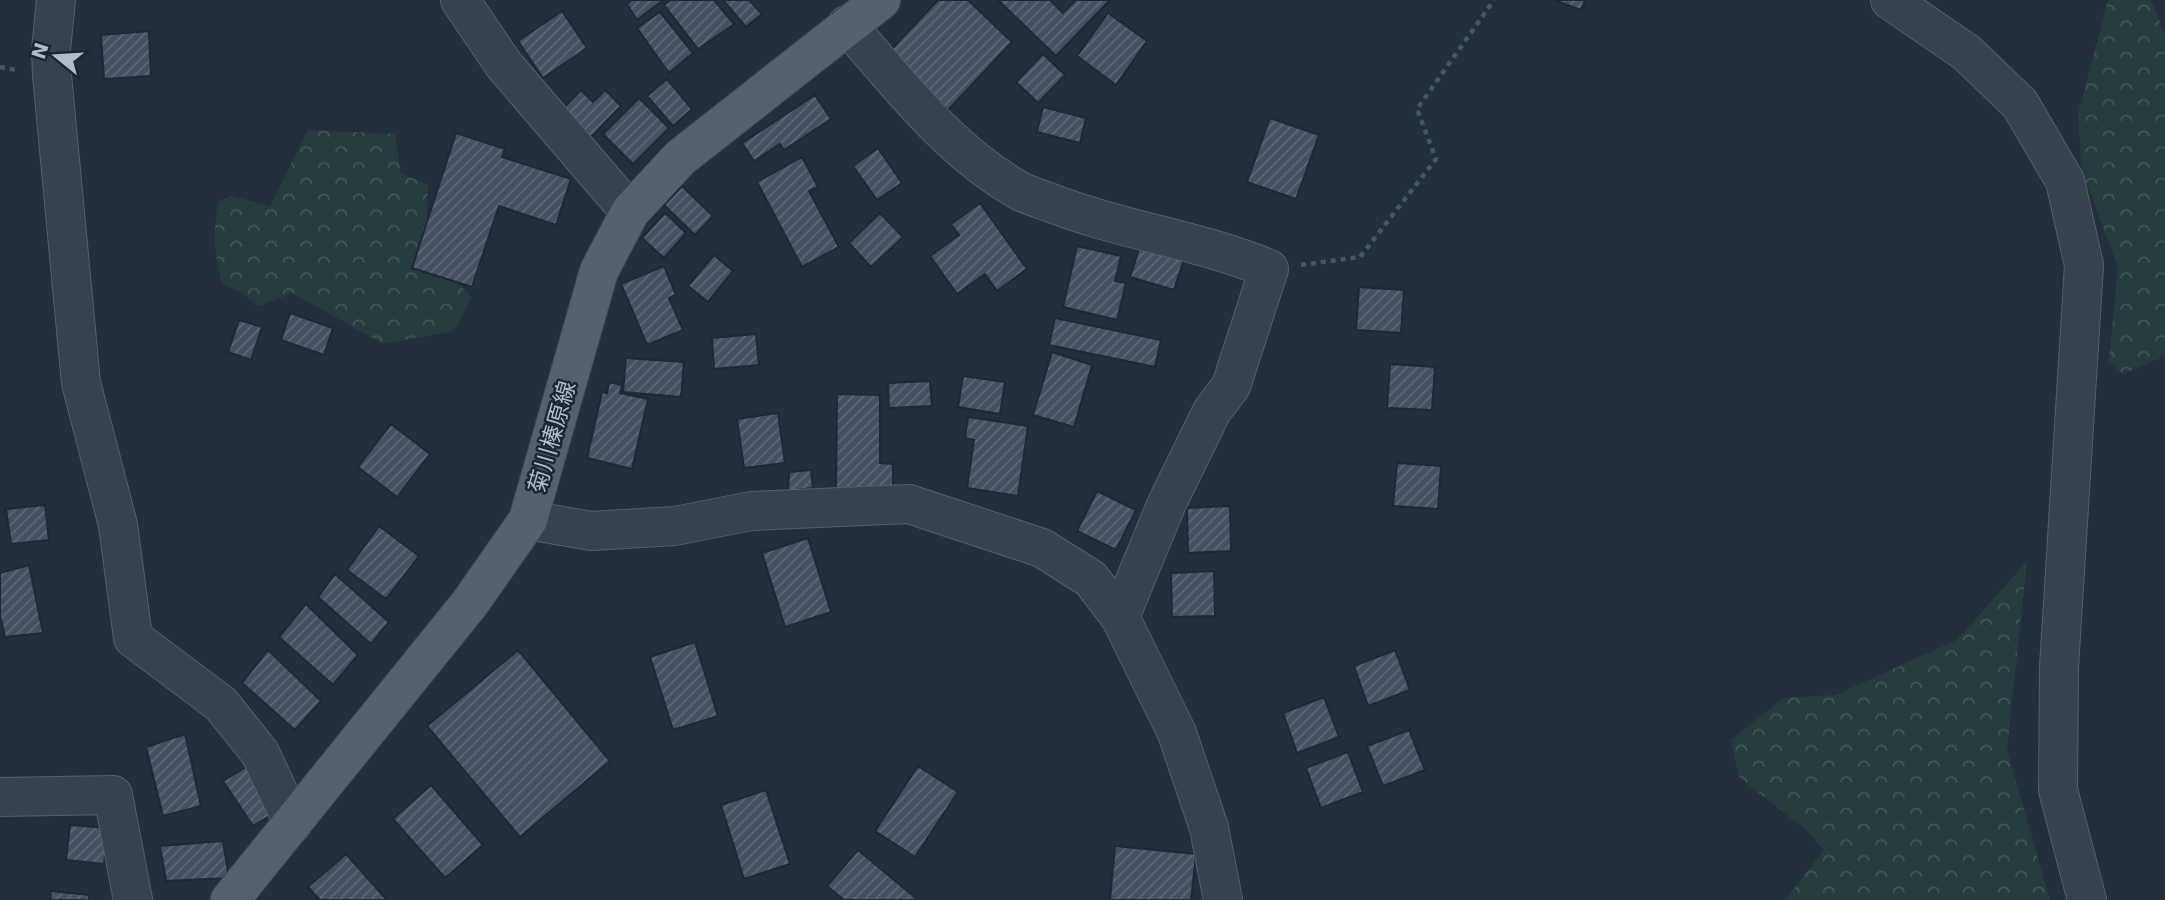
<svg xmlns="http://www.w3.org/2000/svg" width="2165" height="900" font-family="'DejaVu Sans','Noto Sans JP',sans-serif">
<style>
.forest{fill:url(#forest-crowns)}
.building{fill:url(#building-hatch);stroke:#1f2835;stroke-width:2}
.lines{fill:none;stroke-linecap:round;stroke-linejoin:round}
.minor-casing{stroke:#565f6c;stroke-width:40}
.major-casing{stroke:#414a57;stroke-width:40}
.path{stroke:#44595c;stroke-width:4.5;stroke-dasharray:5 5;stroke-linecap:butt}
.minor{stroke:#38414e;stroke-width:38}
.major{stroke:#56606e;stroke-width:38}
.labels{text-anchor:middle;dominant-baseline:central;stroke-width:5;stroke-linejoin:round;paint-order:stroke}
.street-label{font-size:23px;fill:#b4bcc9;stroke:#1d2633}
</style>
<defs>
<pattern id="forest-crowns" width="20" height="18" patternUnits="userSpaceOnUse" patternTransform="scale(1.75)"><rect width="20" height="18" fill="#263c3f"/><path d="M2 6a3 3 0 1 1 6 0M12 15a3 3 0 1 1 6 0" fill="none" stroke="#435659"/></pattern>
<pattern id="building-hatch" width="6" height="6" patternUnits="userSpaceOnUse" patternTransform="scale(1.75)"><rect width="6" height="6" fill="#455162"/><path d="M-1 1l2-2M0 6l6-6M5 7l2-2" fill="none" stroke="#5d6877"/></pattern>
</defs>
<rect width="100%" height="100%" fill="#242f3e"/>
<path class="forest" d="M2108,0H2151L2165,35V356L2123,374L2109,360L2118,267L2082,171L2078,114Z
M308,130L395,134L401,173L428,185L426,246L471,297L454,331L383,344L293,293L258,306L239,291L222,284C214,256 213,231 218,202L231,196L270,206Z
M2027,561L2007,750L2050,900H1785L1824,850L1806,830L1739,777L1731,740L1783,698L1836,695L1957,640Z"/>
<path class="building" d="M631,0H663L637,20L627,4Z
M671,0H714L734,24L698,49L664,5Z
M723,0H749L762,14L746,27Z
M938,0H968L1012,42L948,110L888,53Z
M998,0H1050L1063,13L1076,0H1110L1056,56Z
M1554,0H1585L1581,10Z
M562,11L587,48L543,78L518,41Z
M660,12L693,53L669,73L637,28Z
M1108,13L1147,41L1116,85L1077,56Z
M149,31L151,76L104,79L101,35Z
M1043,54L1065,75L1038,103L1016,82Z
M667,79L692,109L673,126L647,96Z
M581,90L593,102L605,90L621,106L588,140L560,112Z
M815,95L831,119L784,150L780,144L754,161L742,143Z
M639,98L669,128L633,164L603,134Z
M1043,107L1086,118L1080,143L1037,132Z
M1270,118L1319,135L1296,199L1247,182Z
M456,133L505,149L502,157L571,179L556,225L499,206L472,287L412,268Z
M878,148L902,183L877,200L853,166Z
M802,157L818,187L809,191L839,247L802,267L757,182Z
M682,186L713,216L695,235L664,205Z
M980,203L1027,269L997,291L985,274L957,294L930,256L959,235L951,224Z
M665,213L686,233L664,258L642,238Z
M880,213L903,237L871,267L849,243Z
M1077,246L1121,256L1115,281L1126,283L1117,320L1063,307Z
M1140,246L1184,259L1174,290L1130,277Z
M714,255L733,271L708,302L688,286Z
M664,266L676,295L669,298L683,330L647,345L621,284Z
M1359,287L1404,290L1401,333L1356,330Z
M290,313L333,328L324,355L281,340Z
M1055,318L1161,340L1155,367L1049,345Z
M239,320L262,327L251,360L228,352Z
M756,334L759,365L714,369L712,338Z
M1052,352L1092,365L1074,427L1033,415Z
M626,358L684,362L681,397L623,392Z
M1390,364L1435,367L1432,410L1387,408Z
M963,376L1005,382L1000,414L958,407Z
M930,381L932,406L889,408L888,383Z
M609,382L622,385L620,393L648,399L632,469L587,458L602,392L607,393Z
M837,394L880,395V463L893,464V490H836Z
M778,413L785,463L744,468L737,419Z
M968,417L1028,426L1018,496L967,488L974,440L965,438Z
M391,424L430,454L397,497L358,467Z
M1397,463L1441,466L1438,509L1393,506Z
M811,470L813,488L788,491L789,472Z
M1097,491L1136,510L1116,550L1077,531Z
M45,505L49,540L11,544L6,509Z
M1230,506L1231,551L1188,553L1187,508Z
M379,526L419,556L386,599L347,570Z
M808,538L831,612L785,627L762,553Z
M29,565L43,633L5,637L0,615V573Z
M1214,571L1215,616L1172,617L1171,573Z
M335,574L389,622L371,644L318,597Z
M306,604L358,655L333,685L279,637Z
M695,642L718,716L673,730L650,657Z
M268,650L321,701L295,730L242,683Z
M518,650L610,761L520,837L427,726Z
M1395,650L1410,690L1368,706L1354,666Z
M1324,697L1339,737L1297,753L1283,713Z
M1409,730L1425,770L1383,786L1367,746Z
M185,734L201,806L163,816L146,747Z
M1348,752L1363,792L1321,808L1306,768Z
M251,764L283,808L253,826L223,781Z
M918,766L958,792L915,857L875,831Z
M431,785L483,845L445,878L393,819Z
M766,790L790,864L744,879L721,805Z
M70,825L108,828L104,864L66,860Z
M223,841L229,878L166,881L160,846Z
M1115,846L1196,854L1191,900H1110Z
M858,850L917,899L916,900H844L827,886Z
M346,854L387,900H320L308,887Z
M51,891L89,895V900H50Z"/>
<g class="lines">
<g class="minor-casing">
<path id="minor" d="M56,0L51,50L52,75L81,383L118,525L133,638L221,704L260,753L293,823
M460,0L504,65L630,212
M1890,0L1967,53L2020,104L2065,181L2084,265L2059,667L2058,790L2087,900
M847,25C899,84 950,152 1020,191C1030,196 1043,200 1054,204C1124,231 1200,240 1269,269L1231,386L1212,411L1167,503L1120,617
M528,520L591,531L675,526L751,511L909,504L1042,548L1091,579L1120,617L1177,733L1209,828L1223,900
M0,797L113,795L133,900"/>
</g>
<g class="major-casing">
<path id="major" d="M230,900L470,603L528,520L599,271L630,212L680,158L881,0"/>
</g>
<path class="path" d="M0,67L16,70
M1301,265L1360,257L1436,159L1417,109L1494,0"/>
<use href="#minor" class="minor"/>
<use href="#major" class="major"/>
</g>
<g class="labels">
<g class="street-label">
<text transform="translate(552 437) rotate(-74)">菊川榛原線</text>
</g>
</g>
<g transform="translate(56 56) rotate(288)" stroke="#1d2633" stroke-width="5" paint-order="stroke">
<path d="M0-5L12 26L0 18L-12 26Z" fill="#b4bcc9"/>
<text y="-10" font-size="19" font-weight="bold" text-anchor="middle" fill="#b4bcc9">N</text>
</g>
</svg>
